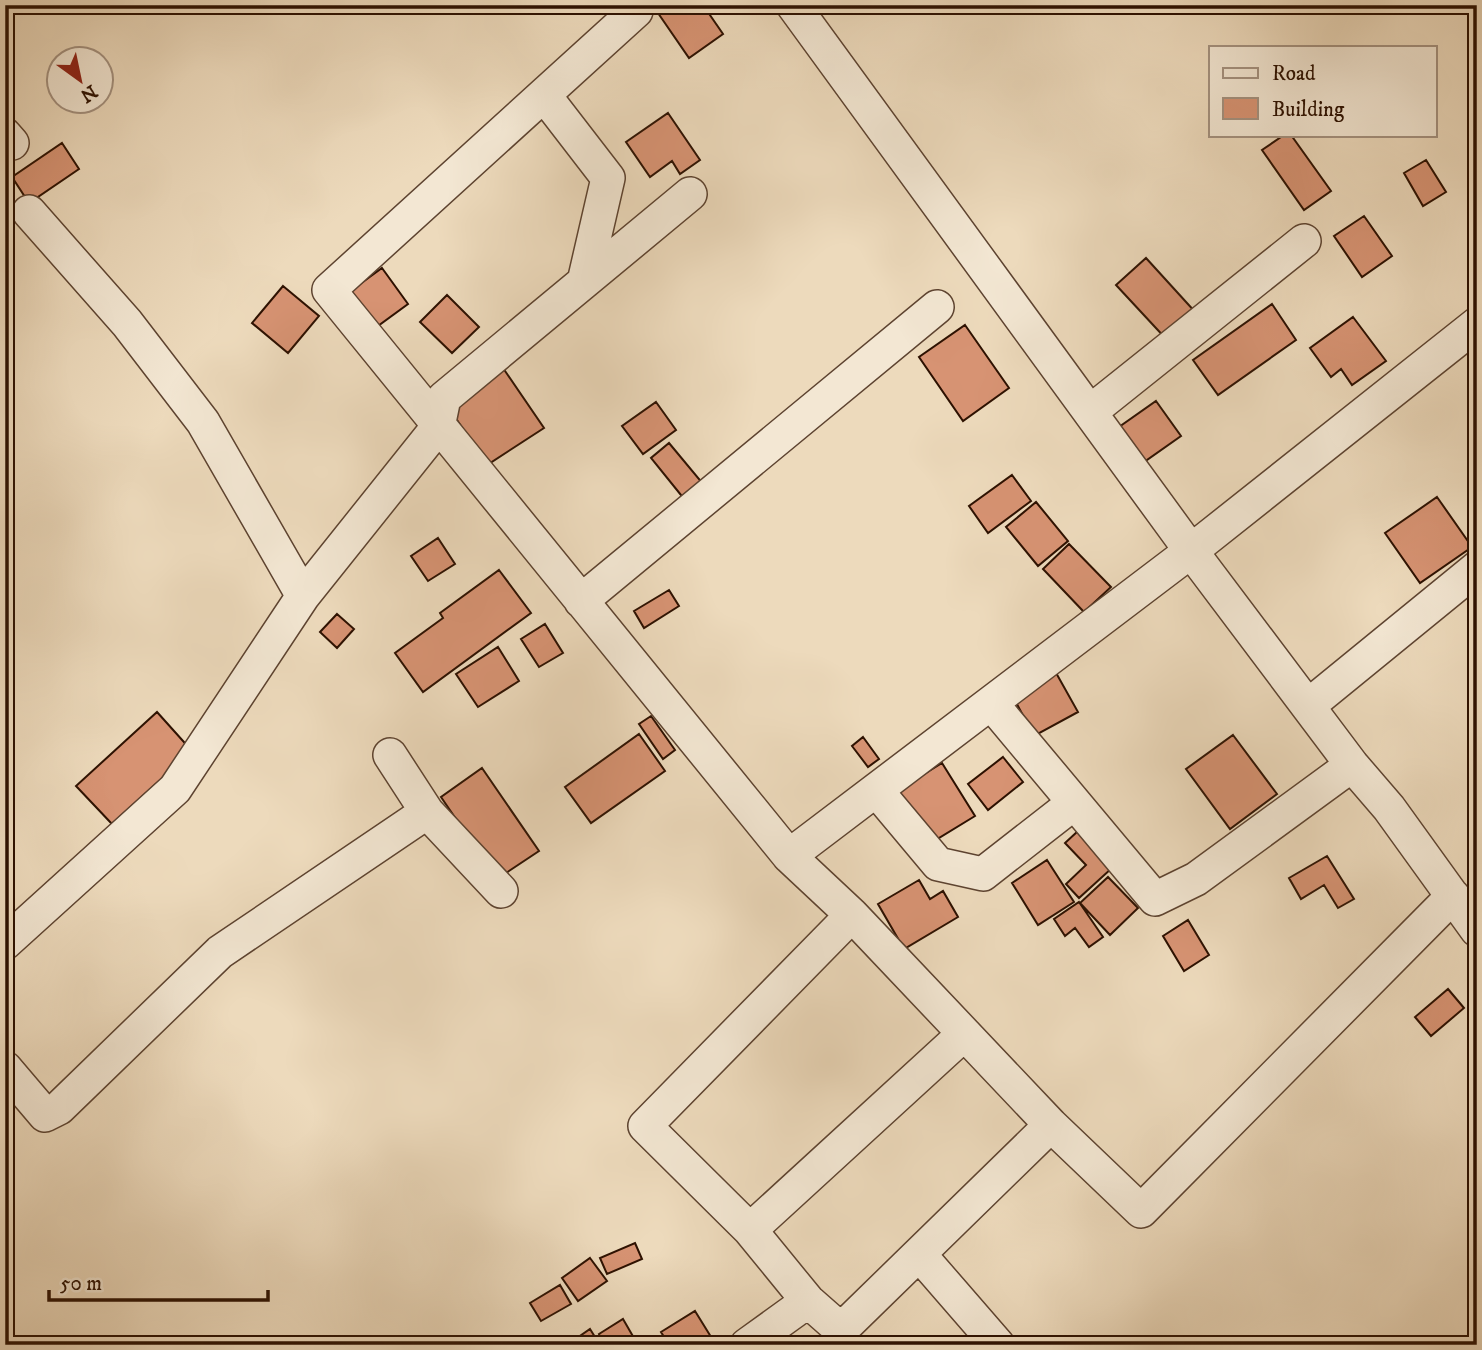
<svg xmlns="http://www.w3.org/2000/svg" width="1482" height="1350" font-family="'IM FELL DW Pica',serif">
<style>
.building{fill:#d79373;stroke:#2d1101;stroke-width:2}
.lines{fill:none;stroke-linecap:round;stroke-linejoin:round}
.street-casing{stroke:#5d4330;stroke-width:36}
.street{stroke:#f3e7d3;stroke-width:33}
</style>
<rect width="100%" height="100%" fill="#eddabc"/>
<filter id="stains"><feTurbulence type="fractalNoise" baseFrequency=".00286" numOctaves="4"/><feColorMatrix values="0 0 0 0 .2 0 0 0 0 .09 0 0 0 0 .02 0 0 0 .5 -.17"/></filter>
<radialGradient id="worn" r=".72"><stop offset=".6" stop-color="#630" stop-opacity="0"/><stop offset="1" stop-color="#630" stop-opacity=".3"/></radialGradient>
<path class="building" d="M669,5H703L723,34L689,58L658,13Z
M668,113L700,160L680,174L672,161L650,177L626,142Z
M1284,135H1291L1331,191L1304,210L1262,150Z
M62,143L79,169L29,203L12,177Z
M1426,160L1446,192L1423,206L1404,173Z
M1364,216L1392,256L1362,277L1334,236Z
M1146,258L1197,314L1168,341L1116,285Z
M382,268L408,304L371,331L345,295Z
M283,286L319,316L288,353L252,323Z
M447,295L479,327L452,353L420,322Z
M1272,304L1296,340L1218,395L1193,360Z
M1353,317L1386,361L1352,385L1341,369L1331,377L1310,348Z
M965,325L1009,388L963,421L919,357Z
M503,368L544,428L487,465L447,405Z
M1156,401L1181,436L1144,462L1119,427Z
M656,402L676,430L643,454L622,426Z
M669,443L704,485L685,500L651,458Z
M1012,475L1031,501L988,533L969,506Z
M1437,497L1472,547L1420,583L1385,533Z
M1036,502L1068,541L1038,566L1006,527Z
M438,538L455,564L428,581L411,556Z
M1069,544L1111,587L1084,612L1043,569Z
M499,570L531,613L423,692L395,653L443,618L440,613Z
M669,590L679,606L644,628L634,611Z
M337,614L354,629L337,648L320,632Z
M545,624L563,653L539,667L521,639Z
M498,647L519,681L478,707L456,674Z
M1055,671L1078,712L1034,736L1012,695Z
M157,712L192,751L112,824L76,786Z
M651,716L675,750L663,759L639,724Z
M639,734L665,771L591,823L565,787Z
M1233,735L1277,794L1230,829L1186,769Z
M863,737L879,759L868,767L852,746Z
M1003,757L1023,782L988,810L968,784Z
M942,763L975,816L929,844L897,791Z
M482,768L539,851L497,879L441,797Z
M1078,831L1112,868L1079,898L1066,884L1086,865L1065,843Z
M1327,856L1354,899L1338,908L1324,885L1301,899L1289,878Z
M1047,860L1074,902L1038,925L1012,883Z
M1108,877L1138,908L1110,935L1080,903Z
M919,880L930,899L943,891L958,917L904,949L878,904Z
M1079,902L1103,937L1089,947L1075,928L1065,936L1054,919Z
M1188,920L1209,955L1184,971L1163,936Z
M1448,989L1464,1008L1431,1036L1415,1017Z
M635,1243L642,1259L607,1274L600,1258Z
M590,1258L607,1281L578,1301L562,1278Z
M560,1285L571,1304L541,1321L530,1303Z
M695,1311L716,1345H669L661,1332Z
M623,1319L638,1345H605L599,1334Z
M590,1329L600,1345H567Z"/>
<g class="lines">
<g class="street-casing">
<path id="street" d="M793,5L1191,551L1352,765L1389,808L1477,930
M636,11L329,290L789,856L1191,551L1477,324
M544,95L608,178L584,282
M5,135L12,143
M29,212L127,323L203,422L303,596
M1090,412L1304,241
M581,601L937,307
M991,703L1155,899L1196,879L1352,765
M1308,706L1477,568
M390,755L427,812L501,891
M876,790L938,864L983,874L1074,803
M789,856L852,915
M5,943L175,789L303,596L438,427L444,398L690,194
M5,1068L45,1115L59,1108L220,952L427,812
M750,1230L964,1034
M919,1254L998,1345
M808,1301L841,1330L1051,1125
M747,1345L808,1301L750,1230L645,1126L852,915L1051,1125L1141,1211L1453,896"/>
</g>
<use href="#street" class="street"/>
</g>
<rect width="1482" height="1350" fill="none" stroke="#eddabc" stroke-width="28"/>
<rect x="7" y="7" width="1468" height="1336" fill="none" stroke="#2d1101" stroke-width="3.5"/>
<rect x="14" y="14" width="1454" height="1322" fill="none" stroke="#2d1101" stroke-width="2"/>
<rect x="1209" y="46" width="228" height="91" fill="#f3e7d3" stroke="#a4917f" stroke-width="2"/>
<rect x="1223" y="68" width="35" height="10" fill="#f3e7d3" stroke="#a4917f" stroke-width="2"/>
<text x="1272" y="80" font-size="21" fill="#2d1101">Road</text>
<rect x="1223" y="98" width="35" height="21" fill="#d79373" stroke="#a4917f" stroke-width="2"/>
<text x="1272" y="116" font-size="21" fill="#2d1101">Building</text>
<g transform="translate(80 80) rotate(147)"><circle r="33" fill="#f3e7d3" stroke="#a4917f" stroke-width="2"/>
<path d="M0-5L12 26L0 18L-12 26Z" fill="#8f2418"/>
<text y="-10" font-size="19" font-weight="bold" text-anchor="middle" fill="#2d1101">N</text>
</g>
<path d="M49 1290v10h219v-10" fill="none" stroke="#2d1101" stroke-width="3.5"/>
<text x="60" y="1290" font-size="21" fill="#2d1101" stroke="#f3e7d3" stroke-width="5" paint-order="stroke">50 m</text>
<rect width="100%" height="100%" filter="url(#stains)"/>
<rect width="100%" height="100%" fill="url(#worn)"/>
</svg>
